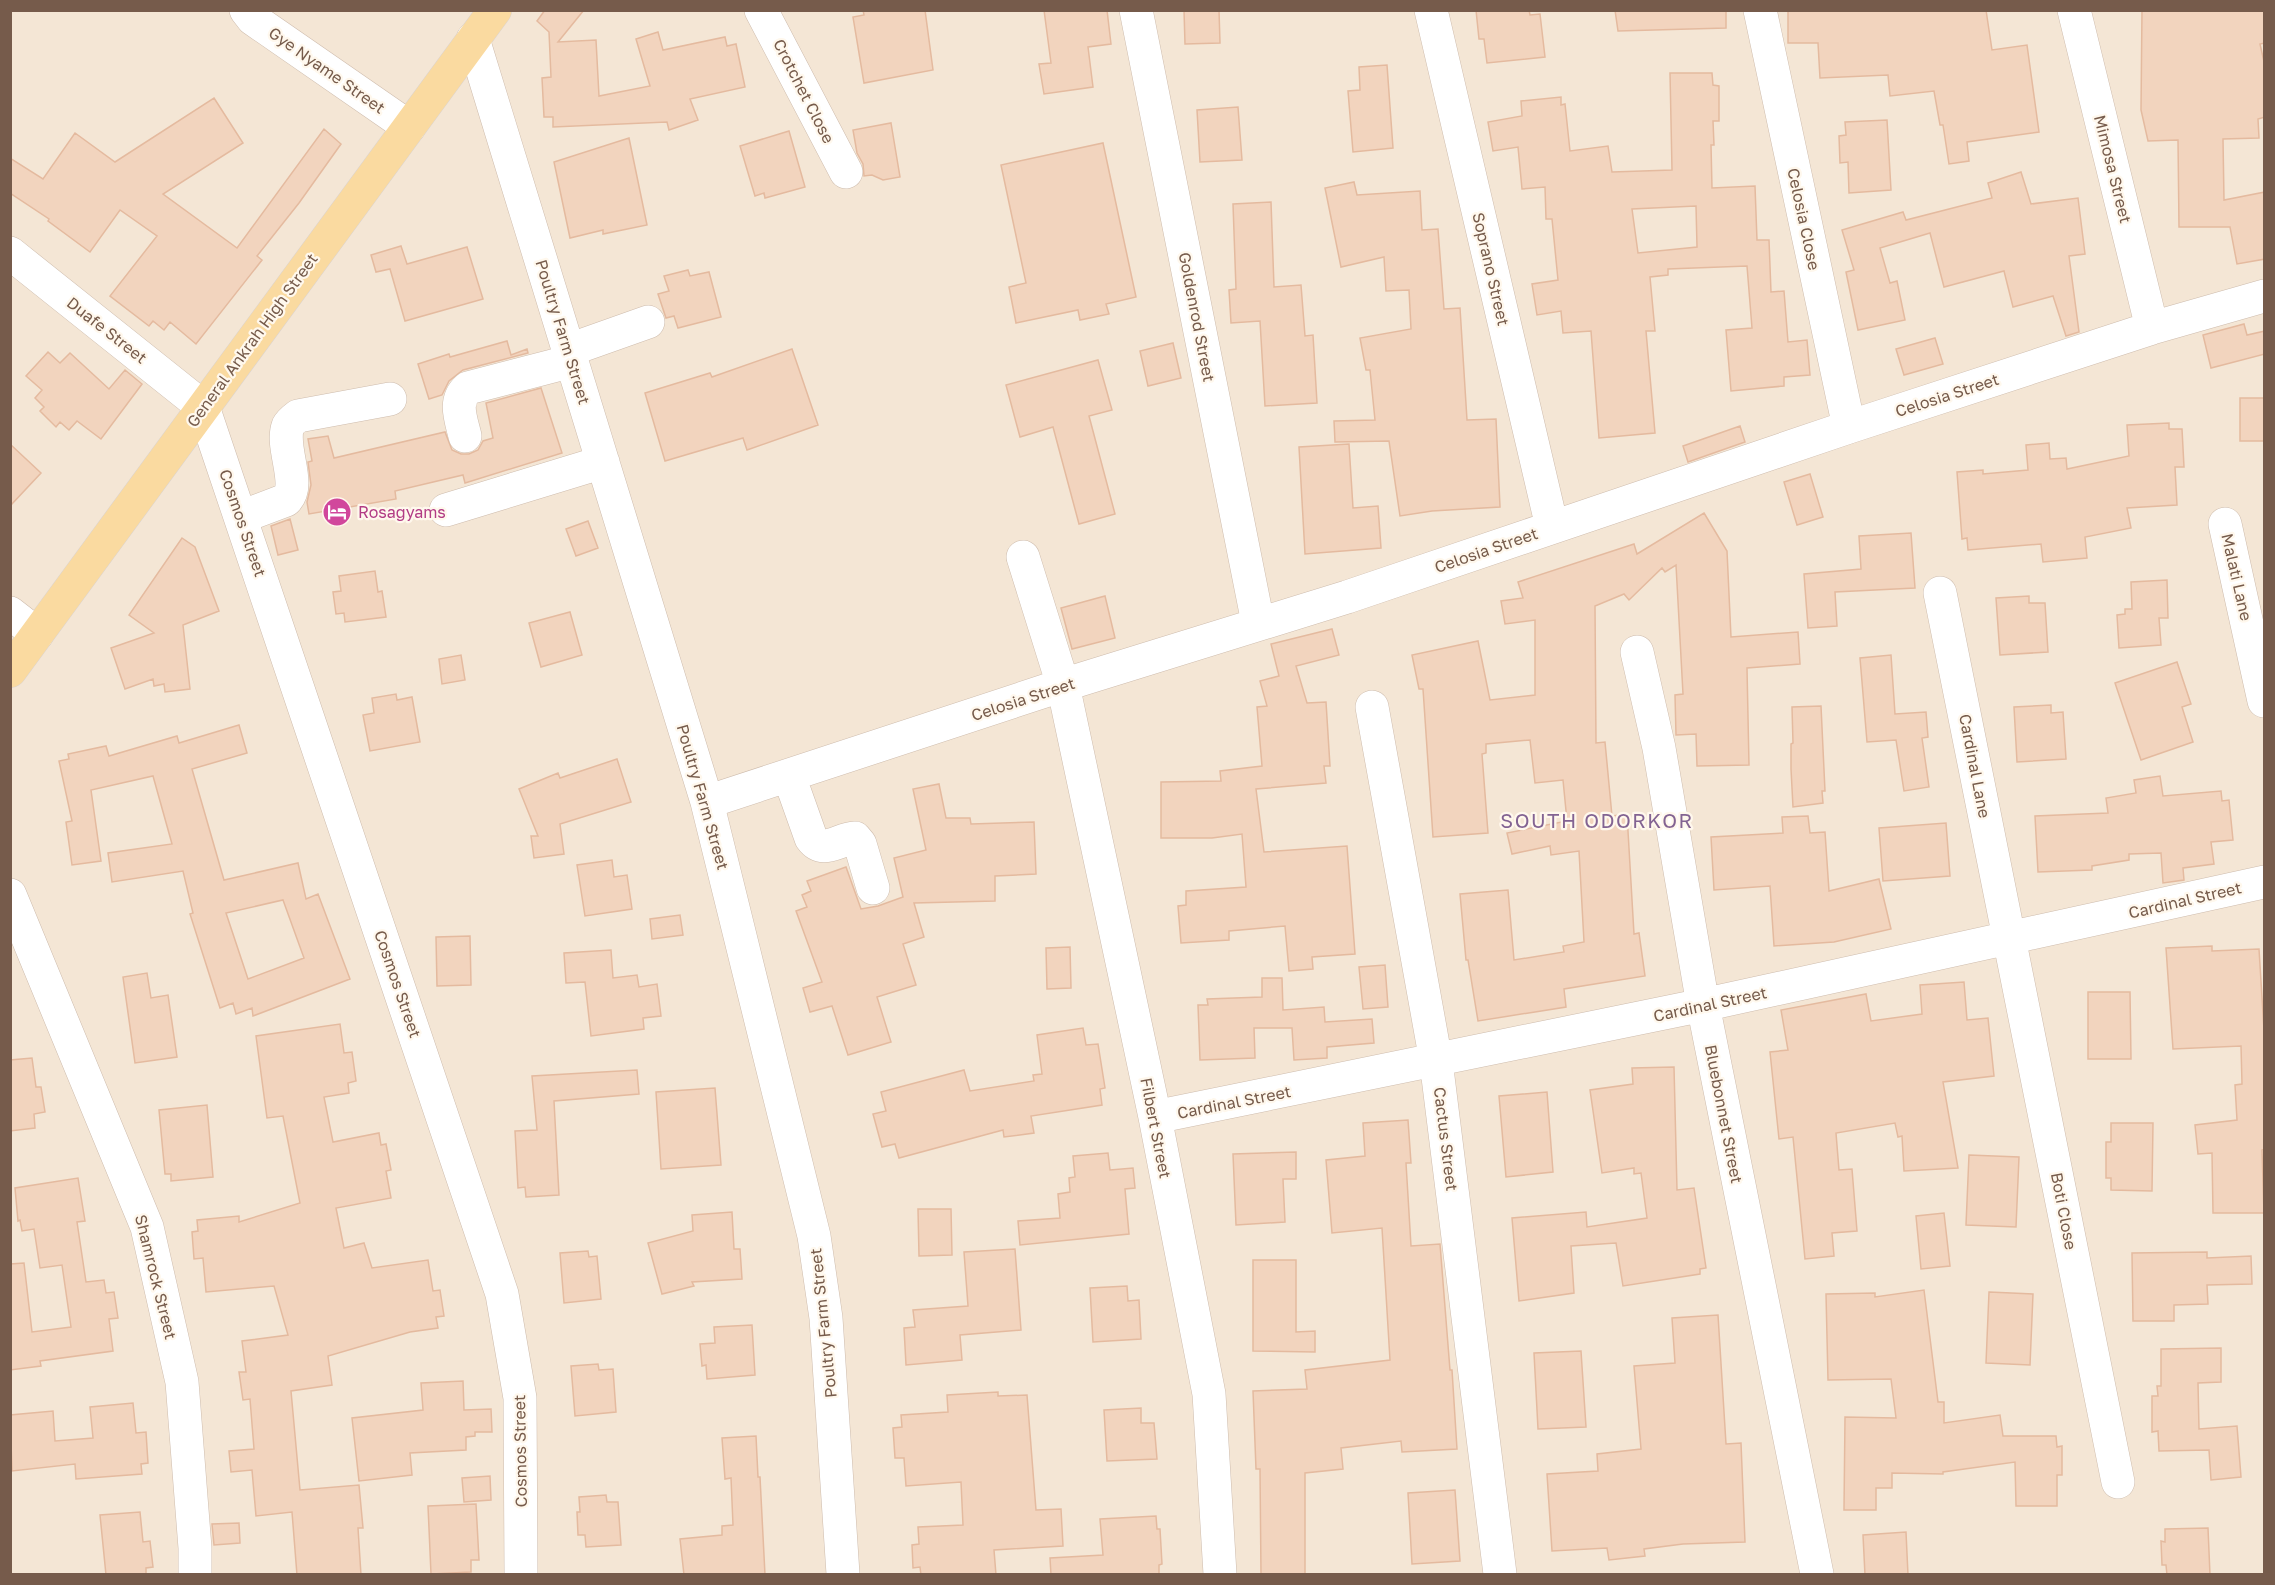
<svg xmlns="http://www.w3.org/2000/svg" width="2275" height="1585" font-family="'Golos Text',sans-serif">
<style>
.residential{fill:#f4e6d5}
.building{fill:#f2d4be;stroke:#e4ba9f;stroke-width:1.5;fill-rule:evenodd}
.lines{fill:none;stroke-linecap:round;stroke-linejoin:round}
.minor-casing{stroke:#cebcad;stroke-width:34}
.major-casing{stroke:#dbd4d0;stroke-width:34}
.minor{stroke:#fff;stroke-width:33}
.major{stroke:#fadaa0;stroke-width:33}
.labels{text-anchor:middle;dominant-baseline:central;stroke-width:4.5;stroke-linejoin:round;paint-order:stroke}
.street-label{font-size:16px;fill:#765b4b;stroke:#fff8ed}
.hotel-label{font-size:16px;fill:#b23c85;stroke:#fff8ed;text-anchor:start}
.quarter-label{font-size:20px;letter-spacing:1.5px;fill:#836392;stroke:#fff8ed}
</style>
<rect width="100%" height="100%" fill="#fcf4e7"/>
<path class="residential" d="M11,11H2264V1574H11Z"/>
<path class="building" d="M545,10H584L558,42L596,40L599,96L650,86L636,39L658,32L663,50L725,37L727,46L736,44L745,87L690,99L698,120L669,130L667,122L553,127V117H544L542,78L551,77L549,32L537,21Z
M863,10H925L933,70L864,83L853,17L864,15Z
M1044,10H1107L1111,44L1088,47L1093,87L1044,94L1039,64L1051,63Z
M1184,10H1219L1220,43L1185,44Z
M1476,10H1529L1530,15L1540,14L1545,57L1487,63L1484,39H1479Z
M1615,10H1726V28L1618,31Z
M1986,10L1992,50L2027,45L2039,132L1967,142L1969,161L1949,164L1943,125H1940L1934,91L1890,96L1888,75L1820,78L1818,43H1788V11Z
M2142,10H2265V43L2260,44L2265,66V117L2258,119L2259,138L2223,139L2224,200L2265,192V259L2237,264L2230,227H2179L2178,140L2148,141L2141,110Z
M1387,65L1393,148L1353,152L1348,91L1360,90L1359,67Z
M1670,73H1712L1713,85L1719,86V121H1713L1714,145H1711L1712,188L1755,186L1757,240H1769L1771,292L1784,291L1788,342L1807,340L1810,375L1784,377V386L1731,391L1726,330L1752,328L1747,266L1668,269V275L1650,277L1655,331H1646L1655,433L1599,438L1591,331L1563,333L1561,311L1537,315L1532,284L1558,280L1552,219H1546L1545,187L1522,189L1518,147L1493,151L1488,122L1522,116L1521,101L1561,97V105L1565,104L1570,151L1608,146L1612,172L1672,170ZM1696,206L1697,247L1638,253L1632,209Z
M214,98L243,143L163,194L237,248L324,129L341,144L299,203L257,256L262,260L196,344L170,322L164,330L153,321L149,326L110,296L157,236L120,210L90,252L48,221L49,219L10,193V158L43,179L75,133L115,162Z
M1238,107L1242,160L1200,162L1197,110Z
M1887,120L1891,190L1849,193L1848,162L1840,163L1839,136L1846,135L1845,122Z
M891,123L900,177L883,180L872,175L864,176L863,164L857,153L853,130Z
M789,131L805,187L765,198L764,193L755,196L740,146Z
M629,138L647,225L603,234V230L570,238L554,162Z
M1103,143L1136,297L1106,304L1109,314L1080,320L1078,310L1016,323L1009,287L1026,283L1001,165Z
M2021,172L2031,204L2078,198L2085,254L2069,256L2079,332L2066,336L2053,296L2013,307L2004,271L1944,287L1930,233L1880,248L1890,283L1897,281L1905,320L1858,330L1846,272L1854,270L1842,230L1903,212L1906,220L1992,198L1988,183Z
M1354,182L1357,195L1420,191L1422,230L1438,229L1444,309L1460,308L1467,420L1496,419L1500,507L1432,511L1400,516L1389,441L1335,442L1334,421L1375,420L1370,370H1366L1360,338L1411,329L1409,290L1386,291L1384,257L1341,267L1325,188Z
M1271,202L1274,287L1301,285L1305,336L1313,335L1317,403L1265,406L1260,321L1231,323L1229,290L1236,289L1233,204Z
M401,246L407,264L467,247L483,299L405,321L390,269L376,272L371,255Z
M688,270L690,276L709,272L721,317L678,328L674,316L666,318L658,294L669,291L664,276Z
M2244,324L2247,335L2265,331V354L2211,368L2203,335Z
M1935,338L1943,364L1904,375L1896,349Z
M507,341L511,355L527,349L528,353L463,370L449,381L442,395L429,399L418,364L449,354L450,357Z
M1173,343L1181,378L1148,386L1140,351Z
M792,349L818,425L747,450L743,438L665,461L645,393L710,373L712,377Z
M48,352L60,363L70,353L109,389L125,370L142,384L101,439L77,421L69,430L60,422L56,427L40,411L44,407L35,398L42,390L26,376Z
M1098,360L1112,410L1089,416L1115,514L1079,524L1053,427L1020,437L1006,385Z
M541,388L562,453L465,483L463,475L395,491L396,499L309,514L307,502L311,485L308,462L312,461L308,439L328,436L334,458L445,432L452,450L461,454H469L478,450L483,441L493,438L486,403Z
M2240,398H2265V441H2240Z
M2169,423V429H2182L2184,467H2175L2177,505L2127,508L2131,528L2085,537L2087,558L2043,562L2041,544L1968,550L1967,538L1962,539L1957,472L1983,470V474L2028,470L2026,445L2049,443L2050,459L2066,458L2067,469L2129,456L2127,425Z
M1740,426L1745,442L1688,462L1683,446Z
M10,444L41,473L10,506Z
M1349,444L1353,508L1378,506L1381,548L1305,554L1299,447Z
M1810,474L1823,517L1797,525L1784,482Z
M1704,513L1727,551L1731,637L1798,632L1800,664L1747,668L1749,765L1697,766L1696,734L1676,735L1675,695L1683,694L1676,565L1665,572L1662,568L1629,600L1624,594L1595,606L1596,743L1605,742L1612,816L1627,814L1634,934L1639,933L1645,976L1564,989L1566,1007L1478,1021L1468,960H1466L1460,894L1508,890L1514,960L1564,952L1563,946L1584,942L1579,851L1551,855L1550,846L1512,854L1507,833L1567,821L1563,780L1535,783L1530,740L1486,744V753L1482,754L1488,833L1433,837L1423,689H1419L1412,655L1478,641L1490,700L1535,695V620L1505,624L1501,601L1523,598L1518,582L1634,544L1637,554Z
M290,519L298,550L278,555L271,526Z
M588,521L598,548L576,556L566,529Z
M1911,533L1915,588L1835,592L1837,626L1808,628L1804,574L1861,569L1859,536Z
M182,538L195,547L219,611L183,625L190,689L165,692L164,684L154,686L153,679L125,689L111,648L154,633L129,615Z
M375,571L378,592L382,591L386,617L345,622L344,613L336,614L333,592L341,591L339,576Z
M2167,580L2168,618H2159L2161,645L2119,648L2117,615L2125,614V609H2132L2131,582Z
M1105,596L1115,638L1072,649L1061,608Z
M2029,596V603H2045L2048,652L2000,655L1996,598Z
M570,612L582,655L541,667L529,623Z
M1332,629L1339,655L1296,666L1307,703L1326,702L1330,766H1324L1326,783L1256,789L1264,852L1347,846L1355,954L1312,957L1313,969L1289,971L1285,926L1229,931V940L1181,943L1178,906L1186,905V891L1246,887L1242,834L1212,838H1161V782L1221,781L1220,771L1262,766L1257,707L1267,706L1260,681L1279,676L1271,644Z
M461,655L465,680L442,684L439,659Z
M1891,655L1895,714L1926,712L1928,737L1922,738L1929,787L1904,791L1896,740L1867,742L1860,658Z
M2177,662L2191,704L2182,707L2193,742L2141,760L2115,683Z
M396,694L397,700L412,697L420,742L370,751L363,715L374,713L372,698Z
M2051,705V713L2063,712L2066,759L2017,762L2014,707Z
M1821,706L1825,791H1822L1823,803L1793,807L1791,769V744L1793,743L1792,707Z
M239,725L247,753L192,769L224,880L298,863L306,899L318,894L350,979L253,1016L252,1008L236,1014L233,1003L220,1008L190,914L193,913L183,871L112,882L108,853L172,844L153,776L91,790L101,861L72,865L66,822L72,821L59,761L69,759L68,754L106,746L109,756L177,736L179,743ZM283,900L304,958L248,979L226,913Z
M617,759L631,802L560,824L564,854L534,858L531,836H538L519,789L558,773L560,778Z
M2160,776L2163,796L2221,791L2222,801L2229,800L2233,840L2211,842L2214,864L2183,868L2184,880L2163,883L2161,853L2129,854V860L2092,866V870L2038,872L2035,816L2108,813L2106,798L2136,793L2134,780Z
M939,784L946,818H970L971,824L1034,822L1036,874L995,876V901L914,903L924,937L903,944L916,985L877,997L891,1042L848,1055L832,1006L810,1012L803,988L822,982L796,911L807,907L802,895L811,891L807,881L846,867L861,909L878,906L903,897L894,858L926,850L913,789Z
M1808,816L1810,833L1825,832L1829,891L1879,879L1891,929L1834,942L1774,946L1770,886L1714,890L1711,837L1783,833L1782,817Z
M1946,823L1950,876L1883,881L1879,828Z
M612,860L614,877L627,875L632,909L585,916L577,865Z
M680,915L683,935L652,939L650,919Z
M470,936L471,985L437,986L436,937Z
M2212,946V951L2259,949L2265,1046V1149L2262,1150L2264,1213H2213L2212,1153L2198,1154L2195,1125L2237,1120L2235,1085L2242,1084L2241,1046L2173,1049L2166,948Z
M1070,947L1071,988L1047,989L1046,948Z
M611,950L613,978L637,975L639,987L657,984L661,1016L643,1018L644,1029L591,1036L585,982L566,983L564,953Z
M1385,965L1388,1007L1363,1009L1359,967Z
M147,973L151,998L168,995L177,1057L135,1063L123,977Z
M1262,978H1282L1283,1010L1324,1007L1325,1022L1372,1019L1374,1043L1327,1047V1058L1294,1060L1292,1028H1254L1255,1058L1200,1060L1198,1005H1208L1207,999L1262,997Z
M1964,982L1967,1020L1988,1018L1994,1076L1943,1082L1958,1168L1904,1171L1902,1136L1898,1137L1895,1123L1836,1133L1839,1170L1852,1169L1857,1231L1832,1233L1834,1256L1805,1259L1793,1137L1779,1139L1770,1052L1788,1050L1781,1010L1866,994L1871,1021L1922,1014L1920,985Z
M2088,992H2130L2131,1059H2088Z
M340,1024L344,1053L352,1052L356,1081L348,1083L349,1093L324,1097L333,1142L379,1133L381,1145L386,1144L391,1170L386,1171L391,1198L336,1208L344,1248L364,1243L372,1268L428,1260L433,1291L440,1290L444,1316L436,1317L438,1328L410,1332L328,1356L332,1385L291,1391L300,1490L359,1485L363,1528H358L361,1575H297L292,1512L256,1516L252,1470L231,1472L229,1451L254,1449L250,1399L243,1400L239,1372H246L242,1341L288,1335L274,1286L206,1292L203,1258L194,1259L192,1232L198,1231L197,1220L239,1216V1222L300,1203L283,1116L267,1118L256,1036Z
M1083,1028L1086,1045L1098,1044L1105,1088L1100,1089L1102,1105L1031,1116L1034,1133L1004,1137L1003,1130L899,1158L895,1144L882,1147L873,1114L886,1111L881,1092L964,1070L970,1091L1034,1081L1033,1075L1042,1074L1037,1035Z
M32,1058L36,1087H41L45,1112L34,1114L35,1128L10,1131V1060Z
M1674,1067L1677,1190L1694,1188L1706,1268L1700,1269V1274L1623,1286L1616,1243L1571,1246L1574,1293L1519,1301L1512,1218L1586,1212L1587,1227L1647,1218L1641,1173L1634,1174V1168L1602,1173L1590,1090L1633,1084L1632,1068Z
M637,1070L639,1094L554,1101L559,1195L526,1197L525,1187L518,1188L515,1131L537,1130L532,1076Z
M715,1088L721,1165L661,1169L656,1092Z
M1547,1092L1553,1172L1506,1177L1499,1096Z
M207,1105L213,1177L171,1181V1174H165L159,1110Z
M1408,1120L1411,1163H1406L1411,1246L1440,1244L1450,1370H1452L1457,1449L1402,1452L1401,1441L1341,1448L1343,1469L1305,1473V1575H1261L1260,1469H1256L1253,1391L1307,1389L1305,1370L1390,1360L1382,1228L1332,1233L1326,1160L1365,1156L1363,1123Z
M2111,1123H2153L2152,1191L2111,1190V1178H2106V1142H2111Z
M1296,1152V1179H1283L1285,1222L1236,1225L1233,1154Z
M1108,1153L1110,1170L1133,1168L1135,1188L1125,1189L1129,1234L1020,1245L1018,1221L1060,1218L1058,1194L1070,1192L1069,1178L1075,1177L1073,1156Z
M1969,1155L2019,1157L2016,1227L1966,1225Z
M78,1178L85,1221L77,1222L86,1282L104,1280L106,1293L114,1292L118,1318L109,1319L113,1351L40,1361L41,1366L10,1370V1264L24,1263L32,1332L71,1327L62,1265L40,1268L34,1229L22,1231L20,1220L18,1221L15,1188Z
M918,1209H951L952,1255L919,1256Z
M732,1212L734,1249H740L742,1279L692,1282L694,1286L662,1294L648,1243L693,1231L692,1215Z
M1944,1213L1950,1266L1921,1269L1916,1216Z
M1015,1249L1021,1330L960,1335L962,1360L906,1365L904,1328L915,1327L913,1310L968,1306L964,1252Z
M588,1251L589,1257L597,1256L601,1299L564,1303L560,1253Z
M2207,1252V1258L2251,1256L2252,1284L2207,1285L2208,1304L2174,1305V1321H2133L2132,1253Z
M1253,1260H1296V1332L1315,1331V1352L1253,1351Z
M1127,1286L1128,1301L1139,1300L1141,1339L1093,1342L1090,1288Z
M1924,1290L1938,1402H1944V1423L2000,1415L2003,1436H2056L2057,1447L2062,1446V1475H2057V1506H2016L2015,1462L1943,1472V1474L1892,1473V1488H1876V1510H1844L1845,1417L1896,1418L1891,1379L1828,1380L1826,1294L1875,1293V1297Z
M1989,1292L2033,1294L2030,1365L1986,1363Z
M1718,1315L1726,1444L1741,1443L1745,1542L1683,1544L1644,1549L1645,1556L1609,1560L1607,1548L1552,1551L1547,1474L1598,1471L1597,1454L1641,1449L1634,1366L1675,1363L1672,1318Z
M752,1325L755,1375L707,1379L706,1365L702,1366L700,1344L715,1343L714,1327Z
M2221,1348V1382L2198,1383L2199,1429L2237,1426L2241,1477L2211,1480L2209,1450L2159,1451L2158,1431L2152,1432V1396H2158L2157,1386H2161V1349Z
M1581,1351L1586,1427L1538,1429L1534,1353Z
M598,1364L599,1370L613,1369L616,1412L575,1416L571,1366Z
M463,1381L464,1410L491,1409L492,1432H475V1436L466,1437V1450L410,1453L412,1475L359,1481L352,1418L423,1410L421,1383Z
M998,1392V1396L1027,1395L1036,1510L1061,1509L1063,1546L994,1550L996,1575H921L920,1567L913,1568L912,1545L919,1544L918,1527L963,1525L961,1482L906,1486L904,1458H895L893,1428L902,1427L901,1415L948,1412L947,1395Z
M133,1403L136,1433L146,1432L148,1463L141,1464L142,1474L76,1479L75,1464L12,1471L10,1415L53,1411L55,1441L93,1438L90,1407Z
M1141,1408V1423H1154L1157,1459L1107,1461L1104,1410Z
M756,1436L758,1477H760L765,1575H684L680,1539L722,1535V1526L733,1525L731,1478L725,1479L722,1438Z
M490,1476L491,1500L464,1502L462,1478Z
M1455,1490L1460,1561L1412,1564L1408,1493Z
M606,1495L607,1502H618L621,1545L586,1547L585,1535H578L577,1512H580L579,1497Z
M476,1504L479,1560H471V1572L431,1574L428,1506Z
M140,1512L143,1542L150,1541L153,1567L146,1568V1575H106L100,1515Z
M1156,1516L1157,1529H1160L1162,1564L1159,1565V1575H1051L1050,1558L1103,1555L1100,1519Z
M239,1523L240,1543L214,1545L212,1524Z
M2208,1528L2210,1575H2167L2166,1565H2162L2161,1541L2165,1542V1529Z
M1906,1532L1908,1575H1865L1863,1535Z"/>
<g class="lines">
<g class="minor-casing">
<path id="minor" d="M246,10L253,19L409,127
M761,10L846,172
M1136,10L1258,623
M1431,10L1552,527
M1760,10L1849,427
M2074,10L2152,328
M473,39L707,802L814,1236L826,1318L843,1574
M10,253L203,407L502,1294L520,1398L521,1574
M569,350L648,322
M465,436C461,419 453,401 468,388L572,361
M446,510L603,462
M241,517L286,500C302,485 280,447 288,426C290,422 294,419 298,416L390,399
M2225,524L2264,701
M1023,557L1063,685L1155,1117L1209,1394L1220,1574
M1940,593L2118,1482
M10,613L37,634
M1637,652L1659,748L1703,1005L1817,1574
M1372,707L1436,1061L1500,1574
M789,776L811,838C823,855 838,839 855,838L860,844L873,888
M707,802L1063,685L1347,597L1849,427L2152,328L2264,296
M10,895L147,1227L182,1382L195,1548V1574
M1155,1117L1703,1005L2264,882"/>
</g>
<g class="major-casing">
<path id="major" d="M10,671L495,10"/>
</g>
<use href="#minor" class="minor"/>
<use href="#major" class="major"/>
</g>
<defs>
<g id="hotel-disc" transform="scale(1.5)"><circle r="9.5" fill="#d1479c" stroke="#fff8ed"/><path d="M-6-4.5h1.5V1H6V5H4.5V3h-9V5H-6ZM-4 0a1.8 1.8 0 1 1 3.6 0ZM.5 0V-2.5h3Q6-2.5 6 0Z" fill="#fff"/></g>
</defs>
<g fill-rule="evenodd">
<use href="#hotel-disc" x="337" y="512"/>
</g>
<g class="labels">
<g class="street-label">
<text transform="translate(327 70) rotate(35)">Gye Nyame Street</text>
<text transform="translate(804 91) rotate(63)">Crotchet Close</text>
<text transform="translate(2113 169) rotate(76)">Mimosa Street</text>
<text transform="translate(1804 219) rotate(78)">Celosia Close</text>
<text transform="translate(1491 269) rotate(77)">Soprano Street</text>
<text transform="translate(1197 317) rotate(79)">Goldenrod Street</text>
<text transform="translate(107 330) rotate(38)">Duafe Street</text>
<text transform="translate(563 332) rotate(73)">Poultry Farm Street</text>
<text transform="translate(252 340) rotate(-54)">General Ankrah High Street</text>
<text transform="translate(1947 395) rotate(-18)">Celosia Street</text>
<text transform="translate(243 523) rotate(71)">Cosmos Street</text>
<text transform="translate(1486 550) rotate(-19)">Celosia Street</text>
<text transform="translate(2237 577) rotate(77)">Malati Lane</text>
<text transform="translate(1023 699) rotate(-18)">Celosia Street</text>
<text transform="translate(1975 766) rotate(79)">Cardinal Lane</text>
<text transform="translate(703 797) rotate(74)">Poultry Farm Street</text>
<text transform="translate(2185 900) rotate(-13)">Cardinal Street</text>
<text transform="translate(398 984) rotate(71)">Cosmos Street</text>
<text transform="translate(1710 1004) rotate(-12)">Cardinal Street</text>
<text transform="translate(1234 1102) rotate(-11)">Cardinal Street</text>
<text transform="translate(1724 1114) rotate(79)">Bluebonnet Street</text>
<text transform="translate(1156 1128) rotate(79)">Filbert Street</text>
<text transform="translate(1446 1139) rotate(83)">Cactus Street</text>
<text transform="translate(2064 1211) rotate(79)">Boti Close</text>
<text transform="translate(156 1277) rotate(76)">Shamrock Street</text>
<text transform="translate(823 1323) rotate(-96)">Poultry Farm Street</text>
<text transform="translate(520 1451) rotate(-91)">Cosmos Street</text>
</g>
<g class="hotel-label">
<text x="358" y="512">Rosagyams</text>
</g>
<g class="quarter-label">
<text x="1597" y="820">SOUTH ODORKOR</text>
</g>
</g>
<rect width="2275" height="1585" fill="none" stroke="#765b4b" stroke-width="24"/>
</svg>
